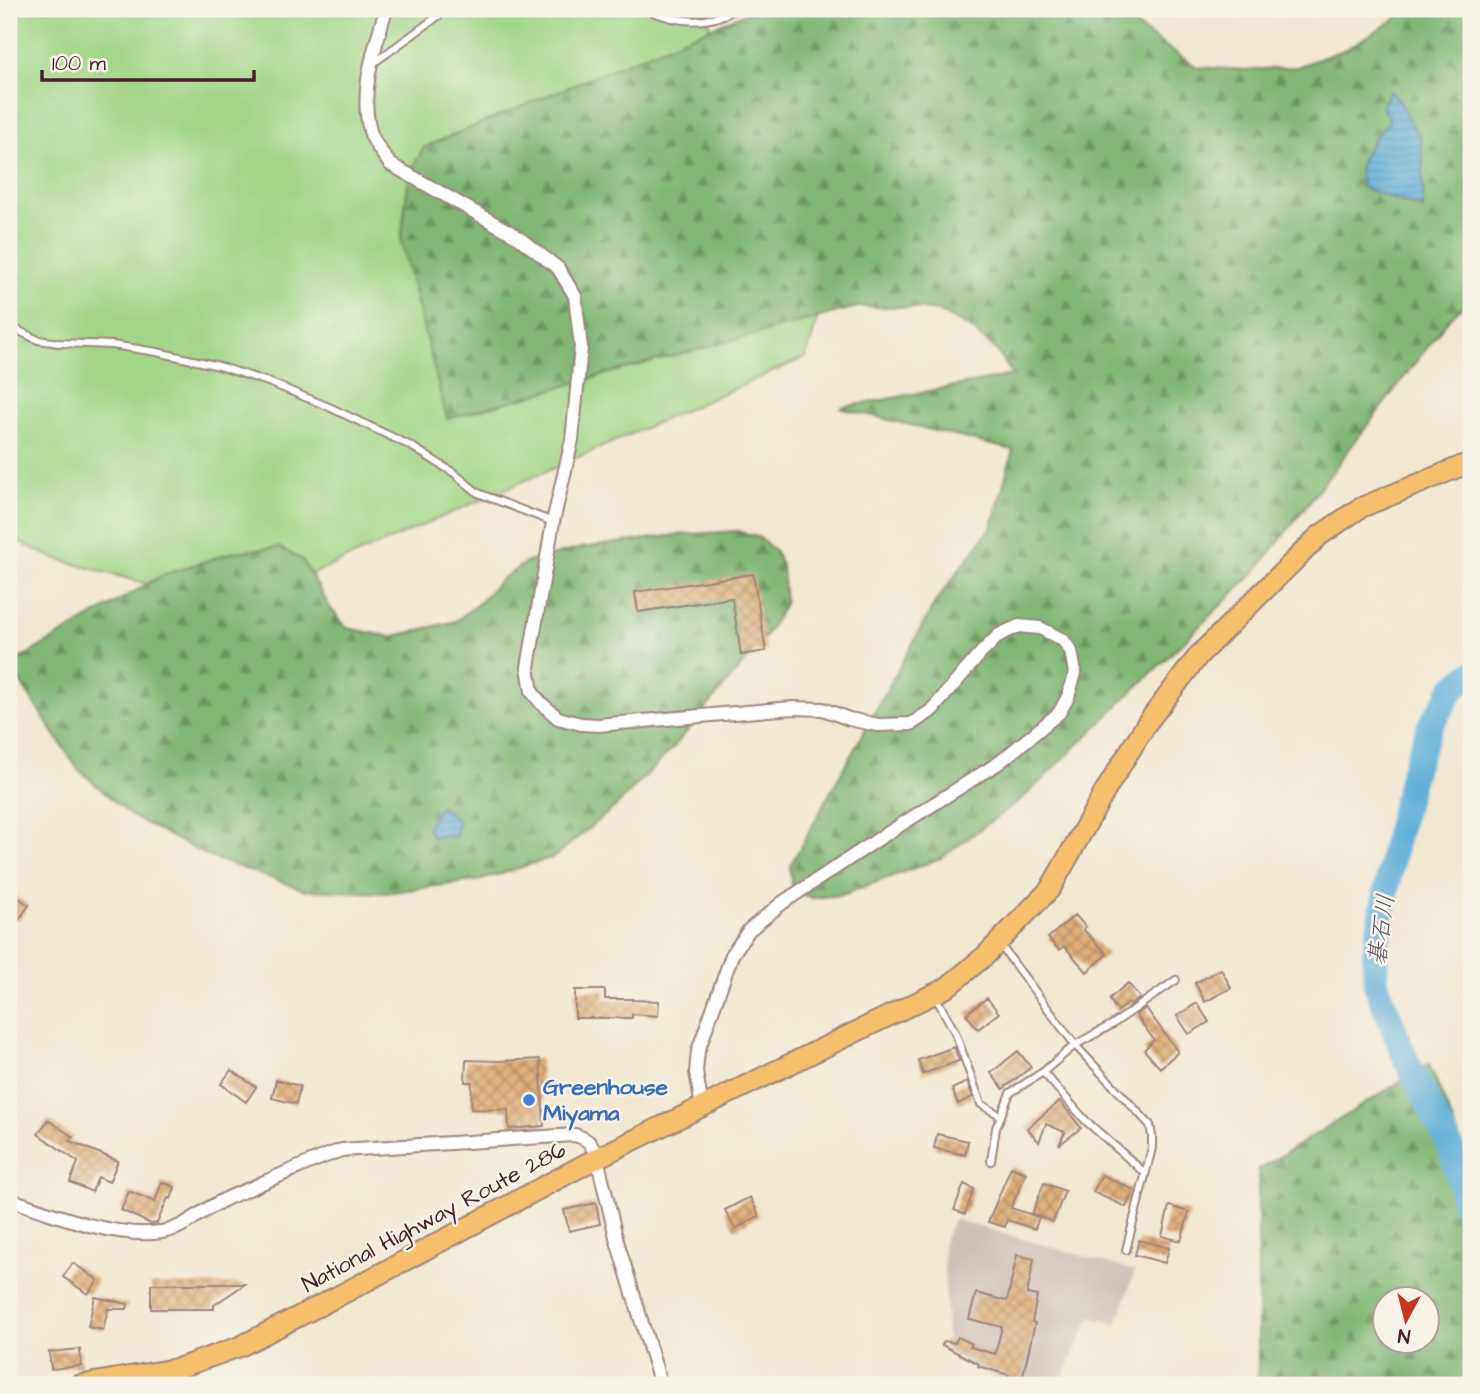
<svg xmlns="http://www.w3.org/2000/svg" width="1480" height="1394" font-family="'Architects Daughter','Klee One',sans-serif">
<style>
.industrial{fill:#cec1ba}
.green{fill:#a1d687;stroke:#767a59;stroke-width:2}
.forest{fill:url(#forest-firs);stroke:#656b50;stroke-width:2;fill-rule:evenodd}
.water{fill:url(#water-rules);stroke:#546782;stroke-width:2}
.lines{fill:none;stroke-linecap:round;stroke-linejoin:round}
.river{stroke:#5eafd9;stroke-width:26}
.building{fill:url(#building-cross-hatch)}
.service-casing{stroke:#9e847e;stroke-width:10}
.minor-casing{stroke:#9e847e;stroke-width:16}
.trunk-casing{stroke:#9e847e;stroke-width:23}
.service{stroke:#fff;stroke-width:6}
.minor{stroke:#fff;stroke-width:12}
.trunk{stroke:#f7c06c;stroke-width:19}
.shop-dot{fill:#3f7fe0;stroke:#f7f3e8;stroke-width:2.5}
.labels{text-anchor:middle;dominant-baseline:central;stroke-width:5;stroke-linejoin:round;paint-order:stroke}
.shop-label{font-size:23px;font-weight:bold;fill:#366cbe;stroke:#f7f3e8;text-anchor:start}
.street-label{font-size:23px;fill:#4a1f2b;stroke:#f7f3e8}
.water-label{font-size:24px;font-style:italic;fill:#515168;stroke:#f7f3e8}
</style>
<defs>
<pattern id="forest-firs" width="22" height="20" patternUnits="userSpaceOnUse" patternTransform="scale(1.75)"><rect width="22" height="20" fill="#80b774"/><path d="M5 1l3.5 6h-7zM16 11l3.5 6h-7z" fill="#6b945f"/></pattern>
<pattern id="water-rules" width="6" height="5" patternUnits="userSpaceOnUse" patternTransform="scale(1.75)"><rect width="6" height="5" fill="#5eafd9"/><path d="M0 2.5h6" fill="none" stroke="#508eb0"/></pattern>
<pattern id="building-cross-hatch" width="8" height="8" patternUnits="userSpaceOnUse" patternTransform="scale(1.75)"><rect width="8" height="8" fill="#dfaf78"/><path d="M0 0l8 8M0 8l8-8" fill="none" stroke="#b78e63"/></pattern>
</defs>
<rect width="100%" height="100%" fill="#f7f3e8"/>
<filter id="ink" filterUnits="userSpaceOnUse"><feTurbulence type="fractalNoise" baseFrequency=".0143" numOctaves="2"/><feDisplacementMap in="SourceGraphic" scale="14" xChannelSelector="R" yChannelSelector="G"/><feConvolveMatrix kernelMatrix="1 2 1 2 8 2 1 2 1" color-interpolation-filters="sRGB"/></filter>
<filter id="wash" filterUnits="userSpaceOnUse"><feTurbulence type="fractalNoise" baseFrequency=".00686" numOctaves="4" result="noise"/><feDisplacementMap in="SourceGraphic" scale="28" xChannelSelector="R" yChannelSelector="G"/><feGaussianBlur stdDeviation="1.57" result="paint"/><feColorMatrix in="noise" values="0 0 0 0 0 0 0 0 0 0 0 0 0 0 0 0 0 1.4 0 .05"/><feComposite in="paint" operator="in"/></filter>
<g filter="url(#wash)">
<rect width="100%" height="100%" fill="#f2e8d1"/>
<path class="industrial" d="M953,1219L1135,1271L1117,1324L1090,1317L1060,1385H1010L948,1353L943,1244Z"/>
<path class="green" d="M9,9H706L735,132L839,249L806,357L235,608L53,558L9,537Z"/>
<path class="forest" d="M756,9H1114L1159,42L1197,67L1246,70L1297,67L1346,49L1402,15L1410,9H1471V298L1448,320L1257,570L1024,797L941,858L842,895L813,898L796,893L791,883L790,866L936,601L992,526L1013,450L840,408L1013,375L996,350L969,327L939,311L904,307H857L621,370L447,419L401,241L409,174L424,147Z
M737,531L758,537L774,550L782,565L785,604L763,640L673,748L617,805L554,857L481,880L385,893L305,890L210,857L131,816L77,768L9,665L163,575L233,552L279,547L302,560L331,609L347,628L391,637L456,621L480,602L500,580L527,562L581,548L677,535Z
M1429,1064L1464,1149L1471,1211V1385H1258V1170ZM1386,1300H1428V1342H1386Z"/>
<path class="water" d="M1390,91C1406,102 1406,124 1420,136L1423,165V209L1363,188C1362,183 1359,176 1359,171C1359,160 1378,129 1388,124V115L1383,110V104Z
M440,806L458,820L456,836L432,837L427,827Z"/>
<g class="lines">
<path class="river" d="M1471,674L1453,689L1430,726L1413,772L1395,843L1375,952L1376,984L1407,1062L1451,1148L1462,1188L1471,1230"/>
</g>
<g id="blocks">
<path class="building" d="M753,574L766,651L741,655L732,598L638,612L635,592Z
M9,892L29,905L19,920L9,913Z
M1075,915L1086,927L1083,929L1107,954L1087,972L1064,946L1059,950L1048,938Z
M1221,969L1231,988L1205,1002L1195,983Z
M1128,983L1140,998L1130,1005L1128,1003L1118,1011L1109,999Z
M575,990H605V999H632V1000L659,1001L658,1016L632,1014V1018H575Z
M987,998L999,1013L978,1029L966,1014Z
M1197,1003L1209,1022L1189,1034L1177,1016Z
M1146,1008L1178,1052L1160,1068L1144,1050L1154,1040L1136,1015Z
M954,1047L959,1061L923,1074L918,1060Z
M1018,1051L1031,1067L1003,1089L991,1073Z
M540,1059L544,1126L509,1129L508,1110L471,1109L472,1082H465L466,1060L498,1061Z
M231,1070L256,1087L246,1102L221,1084Z
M276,1080L300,1086L296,1104L272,1098Z
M967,1082L973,1097L958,1104L952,1089Z
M1060,1101L1081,1128L1059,1145L1065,1132L1046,1124L1039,1142L1027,1128Z
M48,1120L73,1137L70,1141L118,1161L109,1182L98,1177L92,1192L70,1182L78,1162L38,1134Z
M937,1134L968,1141L965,1155L934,1148Z
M1011,1167L1026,1173L1011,1208L1039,1217L1035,1229L1007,1220L1005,1227L988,1222Z
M1102,1175L1134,1190L1126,1207L1093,1192Z
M162,1182L175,1187L171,1199L168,1198L157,1223L151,1224L121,1210L129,1191L155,1202Z
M1044,1183L1065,1191L1053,1222L1032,1214Z
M964,1184L974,1189L965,1214L954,1210Z
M750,1197L759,1216L735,1229L725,1210Z
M596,1203L600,1224L569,1231L564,1210Z
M1169,1206L1189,1212L1181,1241L1162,1236Z
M1139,1240L1169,1248L1165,1263L1135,1255Z
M1017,1255L1034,1259L1027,1294L1037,1296L1032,1322L1035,1323L1021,1384L1007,1380L1009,1375L978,1366L979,1364L942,1345L944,1341L955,1343L958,1337L972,1344L970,1347L995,1354L1002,1327L969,1319L976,1293L1007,1301Z
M73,1263L98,1280L88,1294L63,1277Z
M151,1284H245L214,1305V1309H151Z
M95,1297L128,1304L127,1309H108L103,1330L88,1327Z
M80,1349L81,1366L51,1369L49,1352Z"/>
</g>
</g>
<g filter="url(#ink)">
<use href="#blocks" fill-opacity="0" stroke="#9e847e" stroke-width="2"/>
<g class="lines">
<g class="service-casing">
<path id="service" d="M645,9C675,22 707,27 735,9
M372,64L448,9
M9,326L38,340L59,343L112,345L157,352L219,366L271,383L329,407L411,446L454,473L478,493L553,522
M1001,946L1075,1045L1150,1125L1152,1136V1148L1126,1250
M935,996L955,1032L981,1104L1001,1116
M1043,1072L1086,1121L1145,1173
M991,1161L996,1128L1010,1093L1043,1072L1075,1045L1113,1024L1176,980"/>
</g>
<g class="minor-casing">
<path id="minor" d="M386,9C375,48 359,90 370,131C373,143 383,154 390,164L515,235L558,268L575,296L581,347L572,440L553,522L528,667L532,692L541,703L558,718L581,724L598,725L792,708L823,709L849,719L878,725L911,724L931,711L980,654L999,635L1019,626L1040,628L1063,640L1071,651L1075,673L1068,697L1059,713L1000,762L880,838L782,903L749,930L732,955L698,1051L696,1072L702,1107
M9,1199C52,1214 116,1239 161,1232C184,1229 198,1213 218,1203C232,1195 248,1190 262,1183C289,1172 315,1159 342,1150L575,1135C590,1140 591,1143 597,1158L617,1241L661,1385"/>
</g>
<g class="trunk-casing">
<path id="trunk" d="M80,1385L179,1368L241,1346L346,1292L597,1158L946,988L986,955L1050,889L1107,788L1147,723L1199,655L1319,536L1360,508L1471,462"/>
</g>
<use href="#service" class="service"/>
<use href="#minor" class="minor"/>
<use href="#trunk" class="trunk"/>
</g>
</g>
<circle class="shop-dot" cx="529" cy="1100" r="7"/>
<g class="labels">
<g class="shop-label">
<text x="543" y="1087">Greenhouse<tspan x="543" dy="26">Miyama</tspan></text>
</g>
<g class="street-label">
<text transform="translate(434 1217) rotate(-28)">National Highway Route 286</text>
</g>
<g class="water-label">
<text transform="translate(1382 930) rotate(-82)">碁石川</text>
</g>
</g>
<rect width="1480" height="1394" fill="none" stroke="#f7f3e8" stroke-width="35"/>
<g transform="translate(1406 1320) rotate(187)"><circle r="33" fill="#f7f3e8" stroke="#b29e9c" stroke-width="2"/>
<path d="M0-5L12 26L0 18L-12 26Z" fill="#c8321e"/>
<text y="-10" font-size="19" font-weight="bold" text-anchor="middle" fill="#4a1f2b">N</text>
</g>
<path d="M42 70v10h212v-10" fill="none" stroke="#4a1f2b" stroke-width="3.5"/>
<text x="52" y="70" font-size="21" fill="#4a1f2b" stroke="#f7f3e8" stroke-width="5" paint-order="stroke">100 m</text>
</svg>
